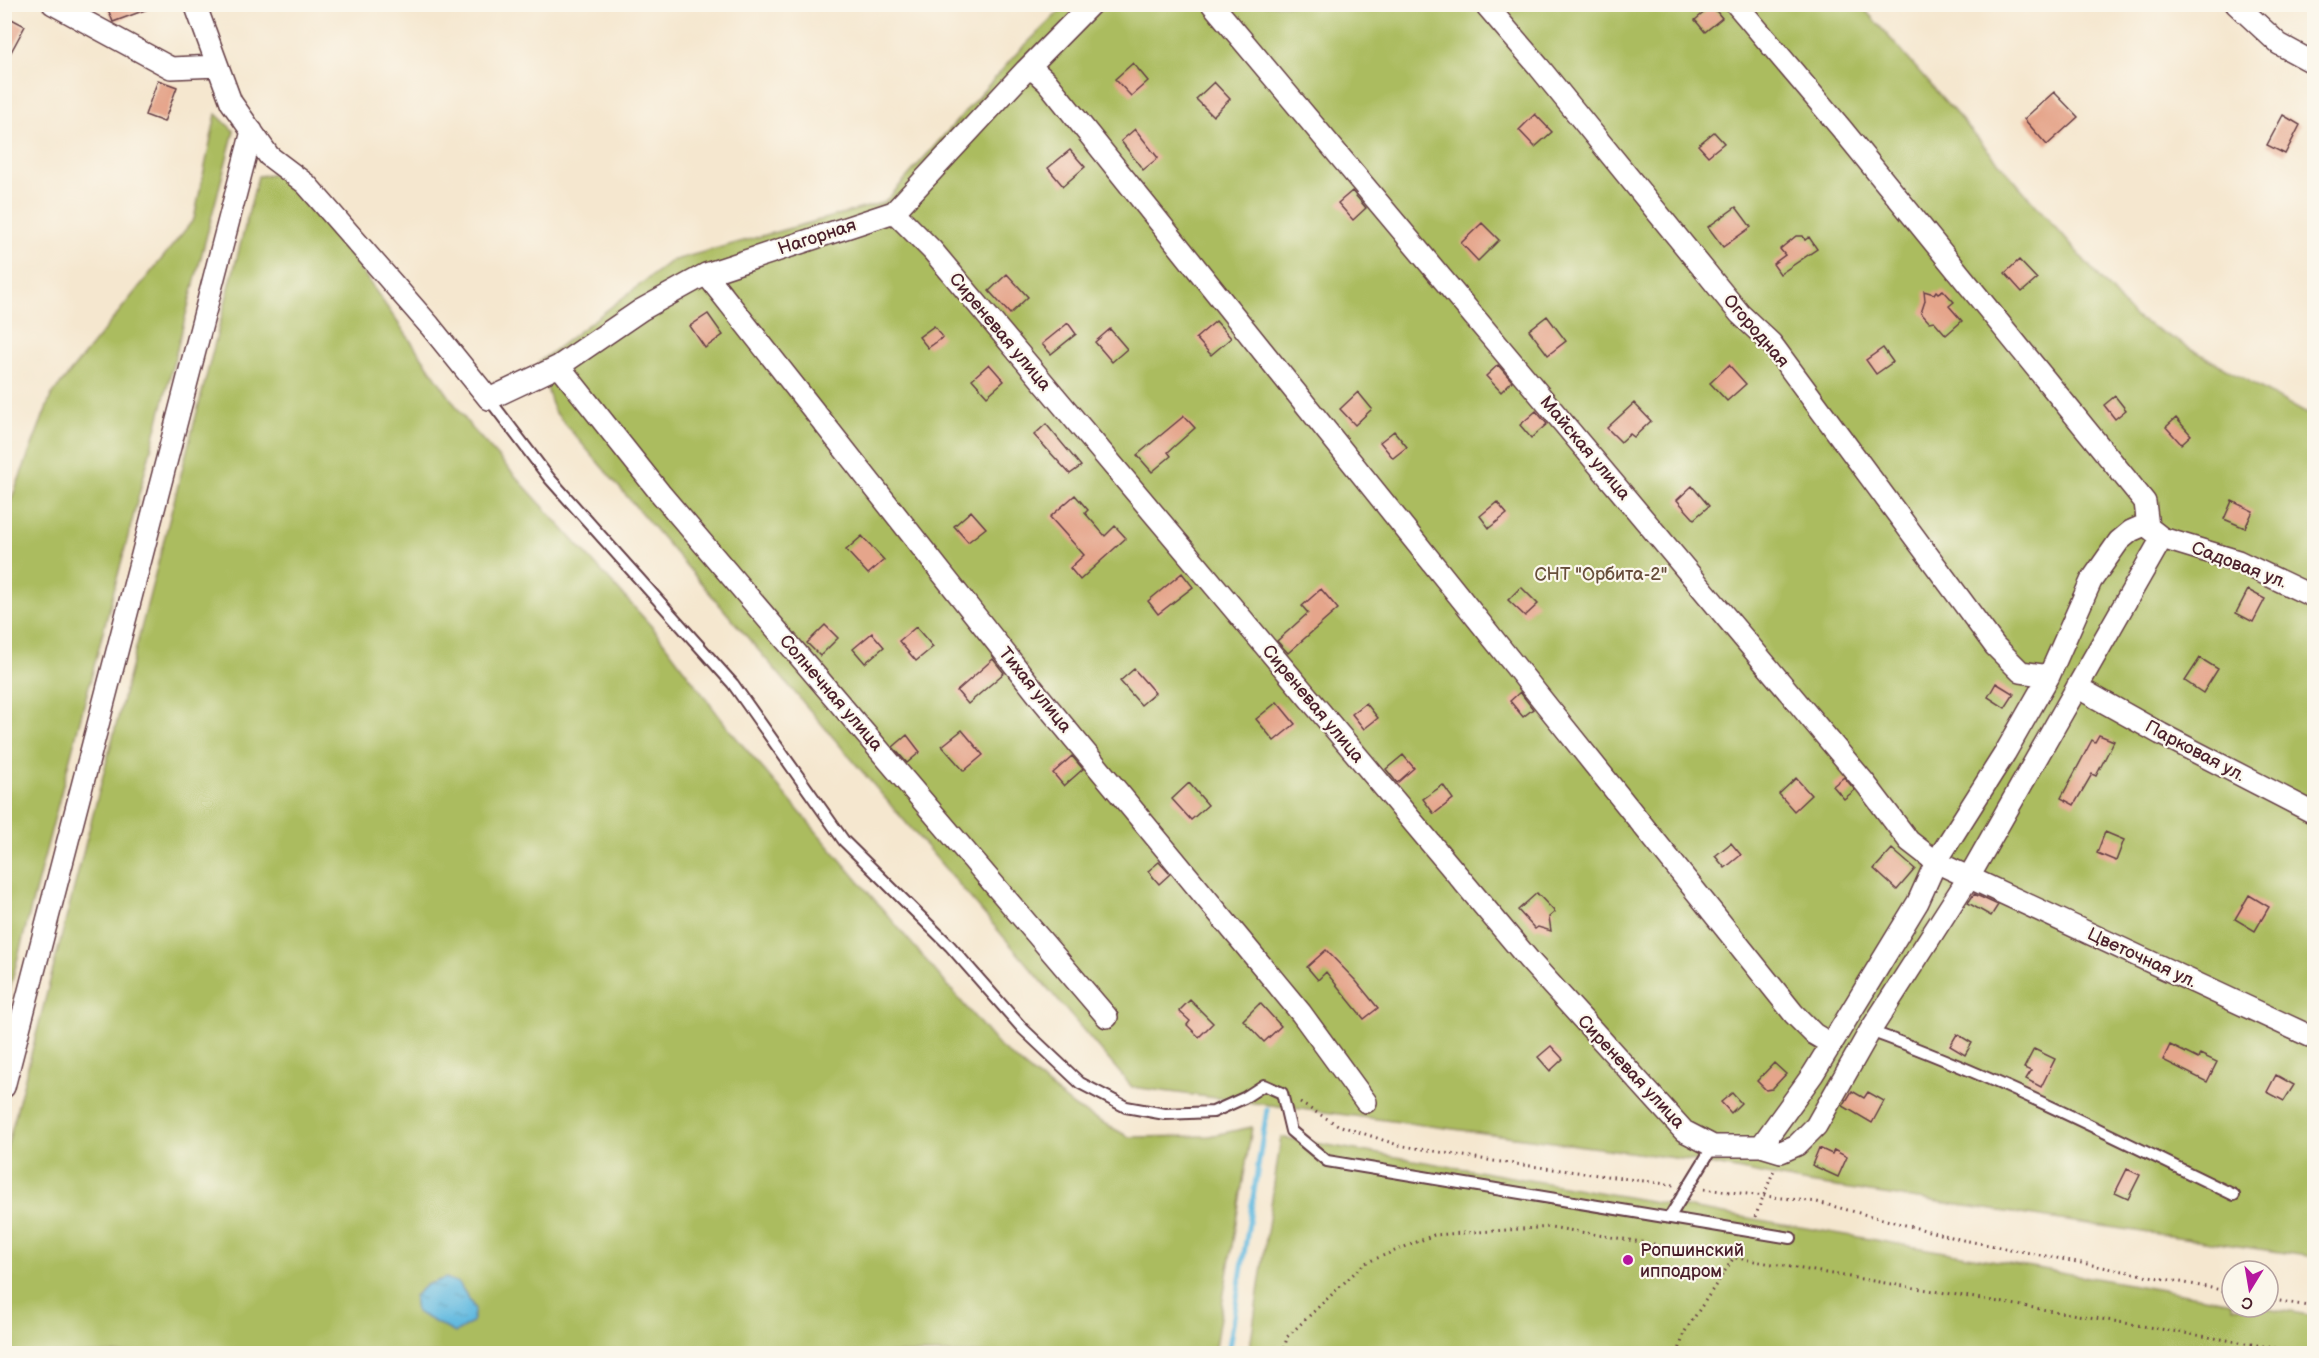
<svg xmlns="http://www.w3.org/2000/svg" width="2319" height="1358" font-family="'Balsamiq Sans',sans-serif">
<style>
.green{fill:#abbc5f;stroke:#7a6e45;stroke-width:1.5}
.water{fill:url(#water-ripples);stroke:#566c86;stroke-width:1.5}
.lines{fill:none;stroke-linecap:round;stroke-linejoin:round}
.stream{stroke:#62bae0;stroke-width:5}
.building{fill:#e5a58b}
.service-casing{stroke:#643d44;stroke-width:14}
.minor-casing{stroke:#643d44;stroke-width:24}
.path{stroke:#643d44;stroke-width:3;stroke-dasharray:1.5 4.5;stroke-linecap:butt}
.service{stroke:#fff;stroke-width:10}
.minor{stroke:#fff;stroke-width:21}
.poi-dot{fill:#b5179e;stroke:#fbf7ec;stroke-width:2}
.labels{text-anchor:middle;dominant-baseline:central;stroke-width:4.5;stroke-linejoin:round;paint-order:stroke}
.street-label{font-size:18px;fill:#4a1f2b;stroke:#fbf7ec}
.park-label{font-size:18px;fill:#674e3b;stroke:#fbf7ec}
.poi-label{font-size:18px;fill:#4a1f2b;stroke:#fbf7ec;text-anchor:start}
</style>
<defs>
<pattern id="water-ripples" width="26" height="14" patternUnits="userSpaceOnUse" patternTransform="scale(1.5)"><rect width="26" height="14" fill="#62bae0"/><path d="M2 4q2-2 4 0t4 0M15 11q2-2 4 0t4 0" fill="none" stroke="#5397b6"/></pattern>
</defs>
<rect width="100%" height="100%" fill="#fbf7ec"/>
<filter id="ink" filterUnits="userSpaceOnUse"><feTurbulence type="fractalNoise" baseFrequency=".0167" numOctaves="2"/><feDisplacementMap in="SourceGraphic" scale="12" xChannelSelector="R" yChannelSelector="G"/><feConvolveMatrix kernelMatrix="1 2 1 2 8 2 1 2 1" color-interpolation-filters="sRGB"/></filter>
<filter id="wash" filterUnits="userSpaceOnUse"><feTurbulence type="fractalNoise" baseFrequency=".008" numOctaves="4" result="noise"/><feDisplacementMap in="SourceGraphic" scale="24" xChannelSelector="R" yChannelSelector="G"/><feGaussianBlur stdDeviation="1.35" result="paint"/><feColorMatrix in="noise" values="0 0 0 0 0 0 0 0 0 0 0 0 0 0 0 0 0 1.4 0 .05"/><feComposite in="paint" operator="in"/></filter>
<g filter="url(#wash)">
<rect width="100%" height="100%" fill="#f5e7cf"/>
<path class="green" d="M1066,5H1861L2133,316L2314,418V1257L1802,1182L1690,1160L1132,1087L554,411L539,362L671,261L885,202L1017,53Z
M216,114L234,131L5,1007V516L51,396L194,219Z
M276,174L345,247L470,426L653,628L728,728L1000,1047L1076,1108L1129,1137L1209,1136L1252,1127L1214,1353L5,1354V1155L258,176Z
M1281,1137L2232,1302V1307H2262L2314,1316V1354H1249Z"/>
<path class="water" d="M446,1278L459,1283L475,1309L472,1323L455,1333L416,1312L414,1296L426,1285Z"/>
<g class="lines">
<path class="stream" d="M1228,1354L1267,1110"/>
</g>
<g id="blocks">
<path class="building" d="M106,4H156V6L113,22Z
M1712,6L1722,18L1705,32L1695,20Z
M4,15L25,26L4,65Z
M1133,63L1148,81L1131,96L1115,79Z
M158,80L177,87L164,122L145,115Z
M1214,82L1230,99L1213,116L1196,99Z
M2054,92L2078,117L2047,145L2024,119Z
M1535,114L1552,132L1535,147L1519,130Z
M2283,115L2300,125L2285,154L2267,145Z
M1135,129L1158,158L1143,170L1121,141Z
M1714,132L1724,143L1708,156L1698,145Z
M1070,150L1085,167L1063,186L1048,168Z
M1352,191L1366,208L1353,220L1338,203Z
M1736,207L1751,227L1723,247L1708,227Z
M1482,223L1499,240L1478,261L1461,243Z
M1796,236H1803L1805,240L1809,237L1817,249L1780,274L1773,264L1785,255L1780,249Z
M2019,260L2037,279L2022,292L2005,273Z
M1007,274L1028,297L1010,314L989,291Z
M1943,290L1954,302L1949,306L1962,321L1946,335L1934,321L1929,322L1921,313L1925,301L1924,291L1934,294L1936,291L1938,293Z
M708,314L723,335L705,348L690,326Z
M1547,316L1566,341L1548,355L1529,330Z
M1216,321L1231,338L1211,355L1196,338Z
M1068,323L1076,334L1051,354L1042,344Z
M934,326L943,337L928,348L919,337Z
M1110,329L1127,349L1112,362L1095,342Z
M1883,348L1893,362L1876,374L1866,360Z
M989,364L1004,381L987,396L972,379Z
M1498,365L1512,381L1501,392L1486,376Z
M1729,365L1746,384L1727,401L1710,383Z
M1358,392L1372,409L1355,425L1340,409Z
M2115,396L2126,410L2115,419L2104,405Z
M1634,403L1651,421L1634,437L1630,434L1621,442L1607,428Z
M1536,411L1547,424L1531,438L1520,425Z
M1184,416L1195,428L1168,452L1171,456L1152,472L1137,455Z
M2176,418L2191,435L2181,444L2166,427Z
M1046,424L1081,466L1070,474L1034,435Z
M1394,431L1407,447L1393,458L1380,442Z
M1692,486L1709,506L1694,519L1677,500Z
M1075,495L1088,510L1085,513L1105,536L1115,526L1126,538L1080,580L1070,568L1084,555L1050,517Z
M2232,501L2253,511L2245,528L2224,519Z
M1497,502L1507,514L1489,528L1480,516Z
M971,511L986,528L968,542L954,526Z
M862,536L884,560L868,574L846,550Z
M1182,573L1193,587L1158,614L1148,601Z
M1521,587L1538,604L1525,616L1508,600Z
M1321,589L1338,609L1288,653L1277,641L1308,613L1302,606Z
M2248,590L2265,599L2253,622L2236,613Z
M825,625L838,638L820,656L807,643Z
M916,627L933,647L916,661L899,641Z
M872,633L884,647L865,663L853,649Z
M2200,658L2218,669L2203,693L2185,681Z
M993,659L1004,673L968,704L957,691Z
M1134,669L1155,693L1141,705L1120,681Z
M1996,683L2014,694L2005,708L1988,697Z
M1520,692L1533,709L1523,717L1510,701Z
M1277,702L1295,724L1274,741L1256,719Z
M1366,703L1378,718L1364,729L1352,714Z
M962,730L983,755L964,771L942,746Z
M907,735L920,752L907,763L893,747Z
M2099,735L2114,741L2096,776L2092,774L2074,805L2061,798L2092,740L2095,742Z
M1403,755L1414,768L1397,783L1386,769Z
M1072,756L1083,769L1064,786L1053,773Z
M1844,777L1855,790L1844,799L1833,786Z
M1796,778L1811,795L1794,811L1779,794Z
M1189,783L1208,805L1191,820L1172,799Z
M1443,785L1453,799L1434,814L1423,799Z
M2105,832L2124,840L2116,861L2097,853Z
M1731,843L1741,855L1725,868L1715,856Z
M1892,849L1915,869L1897,890L1874,869Z
M1159,862L1170,874L1159,884L1148,871Z
M1537,893L1555,912L1549,917L1551,931L1538,927L1535,929L1518,910Z
M1974,894L1998,905L1991,916L1968,903Z
M2249,895L2269,907L2255,931L2235,919Z
M1326,950L1356,981L1378,1008L1364,1019L1326,972L1318,980L1307,967Z
M1190,1000L1213,1023L1199,1037L1187,1025L1190,1021L1179,1011Z
M1260,1003L1281,1026L1264,1042L1243,1020Z
M1957,1034L1972,1043L1965,1055L1950,1046Z
M2170,1045L2198,1059L2200,1054L2217,1062L2207,1082L2163,1060Z
M1551,1046L1563,1059L1550,1071L1538,1057Z
M2034,1049L2055,1059L2041,1087L2026,1079L2031,1071L2024,1068Z
M1774,1063L1786,1074L1772,1089L1766,1090L1757,1081Z
M2276,1075L2294,1085L2284,1101L2267,1092Z
M1852,1091L1864,1098L1868,1092L1884,1101L1872,1123L1843,1106Z
M1732,1093L1741,1103L1731,1113L1721,1102Z
M1819,1148L1832,1154L1834,1150L1847,1157L1838,1177L1812,1165Z
M2127,1169L2140,1175L2128,1199L2115,1193Z"/>
</g>
</g>
<g filter="url(#ink)">
<use href="#blocks" fill-opacity="0" stroke="#643d44" stroke-width="1.5"/>
<g class="lines">
<g class="service-casing">
<path id="service" d="M489,399L550,479L733,684L844,841L950,946L1023,1029L1080,1083L1126,1107L1165,1114L1213,1112L1244,1098L1264,1085L1282,1093L1291,1131L1327,1161L1791,1238
M1870,1031C1995,1076 2114,1137 2234,1195
M1669,1218L1713,1146"/>
</g>
<g class="minor-casing">
<path id="minor" d="M53,4L171,68L217,66
M195,4L231,102L269,156L306,184L430,326L489,399L559,366L641,310L706,274L894,212L1026,70L1091,4
M1212,4L1865,783L1909,841L1936,862L2314,1038
M1485,4L1539,67L1740,314L1771,343L1995,646L2021,672L2049,676
M1736,4L1841,128L2145,502L2148,527L2162,538L2238,561L2314,597
M2236,4L2279,44L2314,63
M1026,70L1036,72L1047,82L1794,1014L1814,1034L1831,1044
M894,212L932,250L1529,960L1684,1131L1713,1146H1761L1781,1152L1797,1145L1816,1126L1870,1031L1969,877L2162,538
M706,274L1038,695L1301,1013L1366,1102
M559,366L660,493L1107,1017
M2077,687L2161,734L2314,813
M4,1087L252,131
M1761,1146L1813,1074L1918,902L1936,862L2005,753L2049,676L2091,581L2119,541L2131,531L2147,524"/>
</g>
<path class="path" d="M1300,1103L1338,1125L1398,1145L1493,1161L1674,1185
M1704,1189L1817,1202L1963,1240L2232,1292
M1755,1217L1774,1170
M2268,1299L2314,1307
M1283,1354L1287,1337L1365,1263L1434,1235L1551,1227L2310,1354
M1678,1354L1684,1333L1742,1245"/>
<use href="#service" class="service"/>
<use href="#minor" class="minor"/>
</g>
</g>
<circle class="poi-dot" cx="1628" cy="1260" r="6"/>
<g class="labels">
<g class="street-label">
<text transform="translate(817 237) rotate(-18)">Нагорная</text>
<text transform="translate(1756 331) rotate(49)">Огородная</text>
<text transform="translate(1000 332) rotate(50)">Сиреневая улица</text>
<text transform="translate(1585 448) rotate(50)">Майская улица</text>
<text transform="translate(2239 565) rotate(21)">Садовая ул.</text>
<text transform="translate(1035 690) rotate(51)">Тихая улица</text>
<text transform="translate(831 693) rotate(49)">Солнечная улица</text>
<text transform="translate(1313 704) rotate(50)">Сиреневая улица</text>
<text transform="translate(2195 751) rotate(28)">Парковая ул.</text>
<text transform="translate(2142 958) rotate(25)">Цветочная ул.</text>
<text transform="translate(1631 1072) rotate(47)">Сиреневая улица</text>
</g>
<g class="park-label">
<text x="1601" y="574">СНТ "Орбита-2"</text>
</g>
<g class="poi-label">
<text x="1640" y="1250">Ропшинский<tspan x="1640" dy="21">ипподром</tspan></text>
</g>
</g>
<rect width="2319" height="1358" fill="none" stroke="#fbf7ec" stroke-width="24"/>
<g transform="translate(2250 1289) rotate(191)"><circle r="28" fill="#fbf7ec" stroke="#b4a19f" stroke-width="1.5"/>
<path d="M0-4.5L10 22L0 15L-10 22Z" fill="#b5179e"/>
<text y="-9" font-size="16" font-weight="bold" text-anchor="middle" fill="#4a1f2b">С</text>
</g>
</svg>
